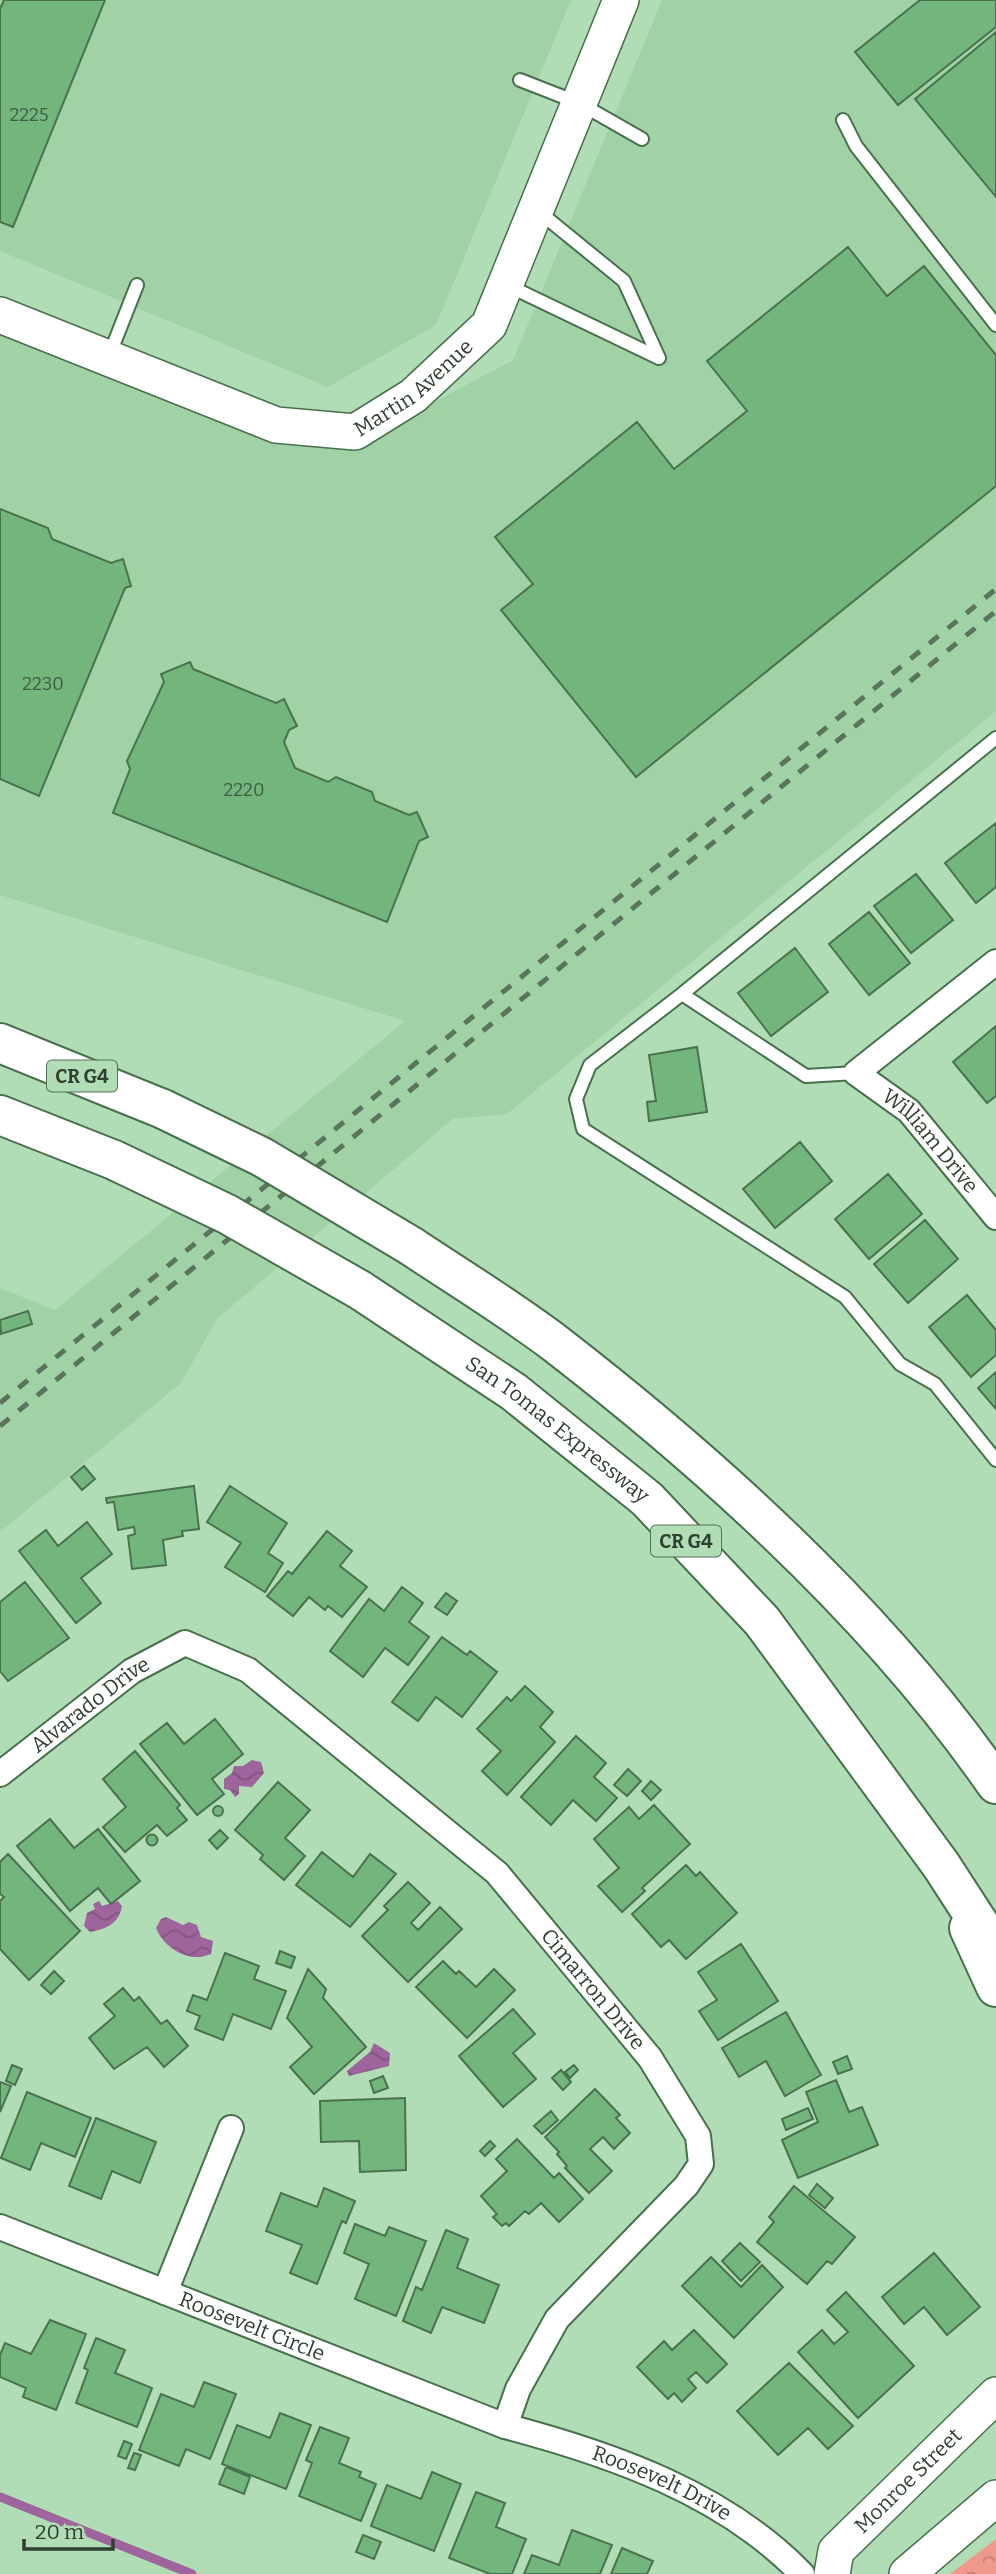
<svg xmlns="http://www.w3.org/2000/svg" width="996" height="2574" font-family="Bitter,serif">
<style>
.built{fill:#a0d2a6}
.park{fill:url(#park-crowns)}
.water{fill:url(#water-waves)}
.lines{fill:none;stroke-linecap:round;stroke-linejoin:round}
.stream{stroke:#9e649c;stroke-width:9}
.building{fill:#72b67d;stroke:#4a724f;stroke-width:2}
.lane-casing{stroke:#48704d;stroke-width:16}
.street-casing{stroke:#48704d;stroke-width:28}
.secondary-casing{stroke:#48704d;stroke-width:38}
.highway-casing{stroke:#48704d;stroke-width:42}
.lane{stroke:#fff;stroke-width:12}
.street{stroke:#fff;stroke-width:24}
.secondary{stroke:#fff;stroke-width:35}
.highway{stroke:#fff;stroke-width:38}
.rail{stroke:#5a745d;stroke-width:5;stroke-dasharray:12 12;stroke-linecap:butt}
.highway-bridge-casing{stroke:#48704d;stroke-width:42;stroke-linecap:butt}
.highway-bridge{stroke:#fff;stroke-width:38}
.labels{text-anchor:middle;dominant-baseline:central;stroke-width:5;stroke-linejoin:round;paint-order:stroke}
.number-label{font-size:18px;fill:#405e44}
.shield{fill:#b1ddb6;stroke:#566f59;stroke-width:2}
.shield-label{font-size:19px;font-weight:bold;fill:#2f4031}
.street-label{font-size:21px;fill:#2f4031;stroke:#b1ddb6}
</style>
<defs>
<pattern id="park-crowns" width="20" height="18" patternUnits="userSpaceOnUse" patternTransform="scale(1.75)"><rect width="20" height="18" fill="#ef988c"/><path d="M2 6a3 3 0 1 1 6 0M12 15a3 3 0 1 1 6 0" fill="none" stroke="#c27d73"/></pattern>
<pattern id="water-waves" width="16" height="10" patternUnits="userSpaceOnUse" patternTransform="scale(1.75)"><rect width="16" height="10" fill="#9e649c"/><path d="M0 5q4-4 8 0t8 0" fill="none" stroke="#815480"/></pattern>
</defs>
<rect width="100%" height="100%" fill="#b1ddb6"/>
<path class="built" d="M0,0H571L436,325L328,387L0,251Z
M662,0H996V711L507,1114L453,1119L218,1318L180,1384L0,1532V1288L55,1310L405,1021L0,895V312L347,449L513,360Z"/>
<path class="park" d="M996,2539V2574H950Z"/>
<path class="water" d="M252,1760L261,1762L264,1773L252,1787L239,1786V1794L235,1797L230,1790L224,1789V1779L232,1773L234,1766H243Z
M99,1901L102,1906L118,1901L122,1906C119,1924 106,1929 90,1932L84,1926L87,1913L95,1909L93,1904Z
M166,1917L183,1925L189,1922L197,1925L201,1937L213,1941L211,1954C189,1964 164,1948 156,1928L161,1919Z
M374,2043L390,2053L389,2066L349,2076L347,2071L370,2052Z"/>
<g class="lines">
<path class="stream" d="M0,2497L192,2574"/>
</g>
<path class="building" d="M4,0H105L13,227L0,222V9Z
M920,0H996V27L898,105L855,52Z
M996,32V197L915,99Z
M848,247L887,296L924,266L996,355V486L636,777L501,610L533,584L495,537L637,422L674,469L747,411L707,361Z
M0,509L48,528L52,539L111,563L123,559L131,586L125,588L39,796L0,779Z
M190,662L193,669L276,703L284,699L297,726L289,730L284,742L295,768L328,782L336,777L372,792L375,801L409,815L417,812L428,837L419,841L387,922L113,813L130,769L127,761L164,682L161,674Z
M996,823V887L976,903L945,863Z
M916,874L953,920L911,953L874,906Z
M869,912L910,963L869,995L829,944Z
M795,948L828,992L771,1036L738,993Z
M996,1026V1096L987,1103L953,1062Z
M697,1047L707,1112L649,1121L647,1102L656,1101L649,1055Z
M800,1142L832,1181L775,1228L743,1189Z
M888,1174L922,1214L869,1259L835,1219Z
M925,1220L958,1259L908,1303L874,1264Z
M967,1295L996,1330V1355L971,1377L929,1327Z
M28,1311L32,1324L1,1334L0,1320Z
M996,1372V1409L978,1388Z
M84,1466L95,1479L82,1490L71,1477Z
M194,1486L199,1529L182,1531L183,1536L163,1540L166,1565L132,1569L128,1536L135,1534L134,1527L118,1530L114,1502L107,1503L106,1498Z
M230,1486L287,1523L268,1553L283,1563L265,1592L225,1567L241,1543L207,1522Z
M87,1522L112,1554L81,1578L101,1603L76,1623L19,1551L46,1530L58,1546Z
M327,1531L352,1551L340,1566L367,1587L342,1617L328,1606L325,1610L309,1597L293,1616L267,1596L288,1571L292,1574Z
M25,1582L69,1638L8,1681L0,1671V1602Z
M402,1587L423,1603L409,1622L429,1637L408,1665L385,1648L363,1677L330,1651L369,1599L384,1611Z
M446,1593L457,1601L447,1615L435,1607Z
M442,1637L467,1655L470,1651L497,1672L462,1717L436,1697L418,1721L392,1702Z
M525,1686L553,1712L540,1727L555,1742L507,1795L482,1771L501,1751L477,1729L507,1697L511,1701Z
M215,1719L243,1754L212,1779L224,1794L197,1815L140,1744L167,1723L184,1744Z
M576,1736L606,1763L594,1777L617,1798L596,1821L573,1800L551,1825L521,1797Z
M135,1751L180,1805L177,1808L187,1820L167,1836L157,1825L125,1852L103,1827L126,1807L103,1779Z
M628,1769L641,1781L627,1796L614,1785Z
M651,1781L661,1790L651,1800L642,1791Z
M278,1782L310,1810L285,1838L305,1856L284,1880L260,1859L263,1855L235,1830Z
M654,1805L690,1844L642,1888L645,1891L622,1912L598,1886L619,1868L594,1839L629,1807L639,1819Z
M213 1811a5 5 0 1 1 10 0a5 5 0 1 1-10 0Z
M50,1819L74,1848L98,1829L140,1881L111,1904L98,1888L70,1911L17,1846Z
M220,1830L228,1838L217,1849L209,1840Z
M146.5 1840a5.5 5.5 0 1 1 11 0a5.5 5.5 0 1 1-11 0Z
M322,1852L353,1877L370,1854L396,1874L350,1927L296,1885Z
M8,1854L80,1931L29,1980L0,1949V1901L4,1897L0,1894V1862Z
M686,1865L696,1876L700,1872L737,1913L686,1959L669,1940L661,1947L632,1914Z
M408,1882L430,1903L411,1923L418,1930L440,1907L462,1929L408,1982L362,1936L388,1910L384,1906Z
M741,1944L778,2001L718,2040L699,2011L717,2000L698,1972Z
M280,1951L295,1957L291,1968L276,1963Z
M225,1953L259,1966L254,1979L286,1991L271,2029L233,2014L223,2040L195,2029L200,2016L187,2011L193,1995L207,2000Z
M443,1961L456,1974L459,1971L476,1987L494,1969L515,1990L467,2038L416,1987Z
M308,1969L326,1989L323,1998L366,2047L314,2094L290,2067L312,2047L287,2018Z
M54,1971L64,1981L51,1994L41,1985Z
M123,1988L134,2001L139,1997L161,2024L167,2020L188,2046L164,2067L147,2047L114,2069L89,2038L115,2016L104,2004Z
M513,2009L535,2034L513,2053L536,2079L503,2107L459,2056Z
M786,2012L821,2075L785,2096L766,2061L739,2077L722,2048Z
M847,2056L852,2069L838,2074L833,2062Z
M12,2065L22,2069L15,2085L6,2081Z
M574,2065L578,2070L570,2078L565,2072Z
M561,2070L571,2082L563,2090L552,2078Z
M383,2076L388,2088L374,2093L370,2081Z
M836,2080L849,2112L862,2107L878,2145L798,2178L782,2140L818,2122L806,2092Z
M0,2082L11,2086L0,2112Z
M595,2089L620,2115L616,2118L630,2133L614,2149L603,2137L590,2149L612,2171L589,2193L565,2168L567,2166L557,2154L559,2152L545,2137Z
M27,2092L91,2118L75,2157L41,2143L30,2170L1,2158Z
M405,2098L406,2170L360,2172L359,2141L321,2142L320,2101Z
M808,2108L813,2119L786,2130L782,2119Z
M551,2111L558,2120L542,2134L534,2126Z
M96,2118L156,2142L140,2183L112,2171L101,2199L69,2186Z
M517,2139L554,2178L559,2173L583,2199L559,2222L541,2203L529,2214L525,2211L509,2226L506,2223L502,2226L493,2217L497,2214L481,2196L507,2171L496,2159Z
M490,2141L495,2146L485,2156L480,2151Z
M817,2184L833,2198L825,2208L809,2195Z
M794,2186L855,2237L832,2264L827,2261L807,2284L757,2242L774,2222L769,2217Z
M324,2188L355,2201L346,2223L342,2221L317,2284L290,2273L302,2245L266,2231L281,2193L317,2207Z
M355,2224L385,2236L389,2227L426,2241L396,2316L355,2299L369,2264L344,2253Z
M446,2230L468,2239L457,2268L499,2285L484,2323L442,2307L431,2333L403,2321L416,2287L422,2290Z
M740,2243L760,2262L741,2281L722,2261Z
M934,2253L980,2307L947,2335L924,2307L904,2324L882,2297Z
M711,2257L741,2287L762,2265L783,2287L734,2338L682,2286Z
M846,2292L914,2366L858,2418L798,2352L822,2330L834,2344L848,2332L827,2310Z
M50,2320L86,2334L56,2410L23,2397L26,2388L0,2377V2355L5,2343L31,2354Z
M694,2330L727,2364L707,2383L696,2372L688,2379L696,2388L682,2402L674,2393L668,2399L637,2367L664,2341L672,2350Z
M96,2338L125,2350L115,2373L152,2388L137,2427L76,2403L88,2370L84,2368Z
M789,2363L853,2426L828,2449L808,2428L778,2455L737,2411Z
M204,2382L236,2394L210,2459L186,2449L179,2466L139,2450L161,2394L194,2407Z
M280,2413L311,2425L286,2489L222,2464L237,2425L270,2438Z
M320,2427L349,2438L339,2463L361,2472L359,2477L376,2484L361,2521L299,2496L312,2463L306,2460Z
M124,2441L132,2444L126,2459L118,2456Z
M134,2453L141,2455L135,2470L128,2468Z
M226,2467L250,2477L244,2494L219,2484Z
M432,2472L461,2484L434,2551L371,2526L387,2485L421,2499Z
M476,2492L505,2503L496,2527L526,2539L512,2574H490L449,2558Z
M572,2530L612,2545L600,2574H524L532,2555L559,2565Z
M363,2535L381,2542L374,2559L356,2552Z
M622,2548L653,2561L647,2574H611Z"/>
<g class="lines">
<g class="lane-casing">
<path id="lane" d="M520,80L579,103L642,139
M843,120L856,146L996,325
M538,211L624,281L659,358
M509,286L659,358
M109,356L137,285
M682,994L996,738
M856,1073L806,1076L682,994L590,1065L576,1099L583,1129L845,1297L900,1364L935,1384L996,1460"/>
</g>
<g class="street-casing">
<g id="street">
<path id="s1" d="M996,962L856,1073L909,1111L996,1217"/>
<path id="s2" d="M0,1774L132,1671L185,1643L248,1670L497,1873L650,2058L698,2136L701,2164L686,2186L557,2319L518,2389L505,2426"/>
<path id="s3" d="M0,2227L505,2426C611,2454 724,2493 802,2574"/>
<path d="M165,2292L231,2128"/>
</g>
</g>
<g class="secondary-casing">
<g id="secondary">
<path id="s4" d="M0,315L276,425L355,432L413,396L489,325L621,0"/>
<path id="s5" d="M832,2574L836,2551L996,2395"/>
<path d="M907,2574L996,2498"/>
</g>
</g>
<g class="highway-casing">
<g id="highway">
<path d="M0,1043L163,1109"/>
<path d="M0,1115L114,1160"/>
<path d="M411,1246C459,1278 510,1309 556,1344C715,1467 881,1618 996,1784"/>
<path id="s6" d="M360,1290L514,1392L647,1499L762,1621L941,1865L996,1950"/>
<path d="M969,1928L996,1987"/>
</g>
</g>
<use href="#lane" class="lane"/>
<use href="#street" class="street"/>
<use href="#secondary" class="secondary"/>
<use href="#highway" class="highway"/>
<path class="rail" d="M0,1403L996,589
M0,1426L996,611"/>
<g class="highway-bridge-casing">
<path id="highway-bridge" d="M163,1109L262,1157L411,1246
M114,1160L227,1214L360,1290"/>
</g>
<use href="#highway-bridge" class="highway-bridge"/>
</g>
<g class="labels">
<g class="number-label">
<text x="29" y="115">2225</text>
<text x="43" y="684">2230</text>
<text x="244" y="790">2220</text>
</g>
<g class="shield">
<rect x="47" y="1060.5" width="70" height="31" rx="5"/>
<rect x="651" y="1525.5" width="70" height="31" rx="5"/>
</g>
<g class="shield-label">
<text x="82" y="1076">CR G4</text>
<text x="686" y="1541">CR G4</text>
</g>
<g class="street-label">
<text stroke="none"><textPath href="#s4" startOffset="450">Martin Avenue</textPath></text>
<text stroke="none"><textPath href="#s1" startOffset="280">William Drive</textPath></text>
<text stroke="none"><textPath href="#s6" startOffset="242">San Tomas Expressway</textPath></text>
<text stroke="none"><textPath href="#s2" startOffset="114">Alvarado Drive</textPath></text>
<text stroke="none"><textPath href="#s2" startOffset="768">Cimarron Drive</textPath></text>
<text stroke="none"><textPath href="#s3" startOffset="271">Roosevelt Circle</textPath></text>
<text stroke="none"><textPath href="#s5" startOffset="124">Monroe Street</textPath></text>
<text stroke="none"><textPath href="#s3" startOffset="710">Roosevelt Drive</textPath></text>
</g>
</g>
<path d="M24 2539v10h89v-10" fill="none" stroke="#2f4031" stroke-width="3.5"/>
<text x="35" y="2539" font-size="21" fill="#2f4031" stroke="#b1ddb6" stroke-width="5" paint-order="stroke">20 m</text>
</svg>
